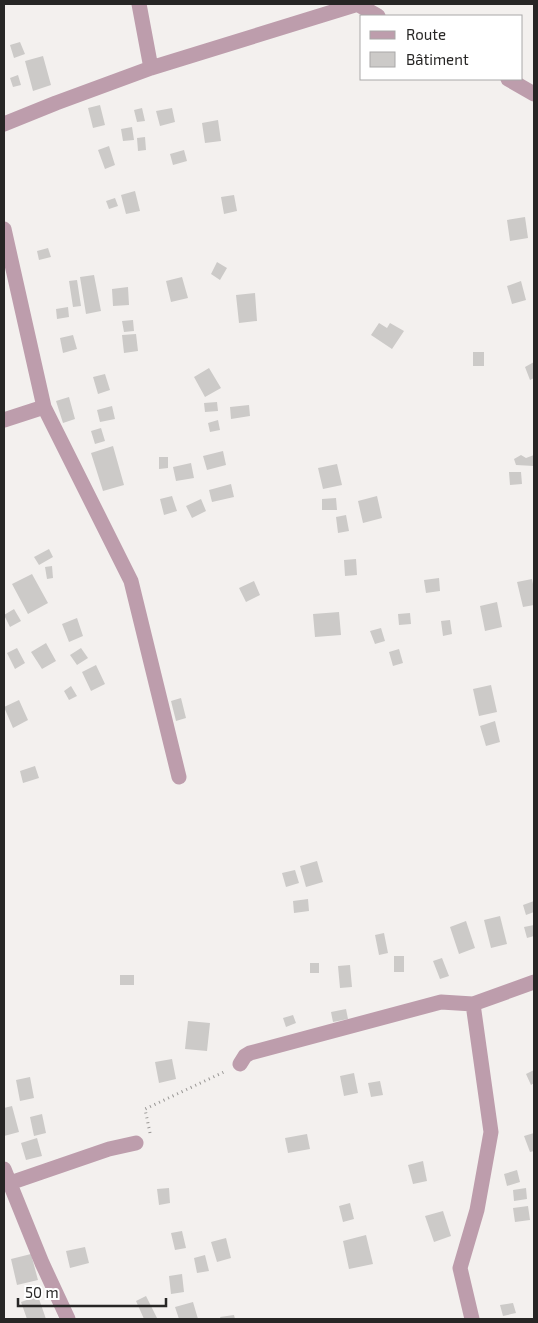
<svg xmlns="http://www.w3.org/2000/svg" width="538" height="1323" font-family="'Exo 2',sans-serif">
<style>
.building{fill:#cccac8}
.lines{fill:none;stroke-linecap:round;stroke-linejoin:round}
.path{stroke:#989694;stroke-width:3;stroke-dasharray:1 4;stroke-linecap:butt}
.minor{stroke:#bd9dac;stroke-width:15}
</style>
<rect width="100%" height="100%" fill="#f3f0ee"/>
<path class="building" d="M20,42L25,54L14,58L10,45Z
M43,56L51,85L33,91L25,61Z
M18,75L21,85L13,87L10,78Z
M100,105L105,125L93,128L88,108Z
M142,108L145,121L137,122L134,110Z
M172,108L175,122L160,126L156,111Z
M218,120L221,141L205,143L202,123Z
M132,127L134,140L123,141L121,129Z
M145,137L146,150L138,151L137,138Z
M109,146L115,165L105,169L98,150Z
M184,150L187,161L173,165L170,154Z
M135,191L140,211L126,214L121,195Z
M234,195L237,211L224,214L221,197Z
M115,198L118,206L109,209L106,201Z
M525,217L528,238L510,241L507,220Z
M48,248L51,257L39,260L37,251Z
M217,262L227,268L220,280L211,274Z
M94,275L101,311L86,314L80,277Z
M182,277L188,298L171,302L166,281Z
M77,280L81,306L73,307L69,281Z
M521,281L526,300L512,304L507,286Z
M128,287L129,305L113,306L112,289Z
M255,293L257,321L239,323L236,295Z
M68,307L69,317L57,319L56,309Z
M133,320L134,331L124,332L122,321Z
M379,323L387,328L390,323L404,331L392,349L371,335Z
M136,334L138,351L124,353L122,335Z
M73,335L77,349L63,353L60,338Z
M473,352H484V366H473Z
M534,362V378L530,380L525,367Z
M209,368L221,388L205,397L194,377Z
M105,374L110,390L98,394L93,377Z
M69,397L75,419L63,423L56,401Z
M217,402L218,411L205,412L204,403Z
M249,405L250,416L231,419L230,407Z
M112,406L115,419L100,422L97,410Z
M218,420L220,430L210,432L208,423Z
M101,428L105,441L95,444L91,431Z
M113,446L124,485L103,491L91,453Z
M223,451L226,465L207,470L203,456Z
M521,455L526,458L534,455V466L516,465L514,459Z
M159,457H168V468L159,469Z
M191,463L194,478L176,481L173,467Z
M337,464L342,485L323,489L318,468Z
M509,472H521L522,484L510,485Z
M231,484L234,497L212,502L209,490Z
M172,496L177,511L164,515L160,499Z
M377,496L382,518L363,523L358,501Z
M336,498L337,510H322V499Z
M201,499L206,511L192,518L186,506Z
M346,515L349,531L338,533L336,517Z
M49,549L53,557L39,565L34,557Z
M356,559L357,575L345,576L344,560Z
M52,566L53,578L47,579L45,567Z
M32,574L48,603L28,614L12,584Z
M439,578L440,591L426,593L424,580Z
M532,579L534,589V605L523,607L517,582Z
M254,581L260,595L246,602L239,588Z
M497,602L502,627L485,631L480,606Z
M14,609L21,621L10,627L4,615Z
M339,612L341,635L315,637L313,614Z
M410,613L411,624L399,625L398,614Z
M77,618L83,636L69,642L62,624Z
M450,620L452,634L443,636L441,621Z
M381,628L385,641L375,644L370,631Z
M46,643L56,661L42,669L31,652Z
M17,648L25,663L15,669L7,653Z
M81,648L88,658L77,665L70,655Z
M399,649L403,663L393,666L389,652Z
M96,665L105,684L91,691L82,672Z
M491,685L497,712L479,716L473,689Z
M71,686L77,696L69,700L64,691Z
M181,698L186,718L176,721L171,701Z
M19,700L28,720L13,728L4,707Z
M495,721L500,742L486,746L480,726Z
M35,766L39,778L23,783L20,771Z
M317,861L323,882L306,887L300,866Z
M295,870L299,883L286,887L282,873Z
M308,899L309,911L294,913L293,901Z
M534,901V912L526,915L523,905Z
M500,916L507,944L491,948L484,920Z
M466,921L475,948L459,954L450,927Z
M534,925V936L527,938L524,927Z
M384,933L388,953L379,955L375,935Z
M394,956H404V972H394Z
M442,958L449,976L440,979L433,961Z
M310,963H319V973H310Z
M350,965L352,987L340,988L338,966Z
M120,975H134V985H120Z
M346,1009L348,1019L333,1022L331,1012Z
M293,1015L296,1023L286,1027L283,1018Z
M188,1021L210,1023L207,1051L185,1049Z
M172,1059L176,1079L159,1083L155,1062Z
M534,1070V1083L531,1085L526,1074Z
M354,1073L358,1093L344,1096L340,1076Z
M30,1077L34,1098L20,1101L16,1080Z
M380,1081L383,1095L371,1097L368,1083Z
M12,1106L19,1132L4,1136V1108Z
M42,1114L46,1133L34,1136L30,1117Z
M534,1133V1151L530,1152L524,1136Z
M307,1134L310,1149L288,1153L285,1138Z
M37,1138L42,1156L26,1160L21,1143Z
M423,1161L427,1181L413,1184L408,1165Z
M517,1170L520,1182L507,1186L504,1174Z
M169,1188L170,1203L159,1205L157,1189Z
M526,1188L527,1199L514,1201L513,1190Z
M350,1203L354,1219L343,1222L339,1206Z
M528,1206L530,1220L515,1222L513,1208Z
M443,1211L451,1236L434,1242L425,1216Z
M182,1231L186,1248L175,1250L171,1233Z
M366,1235L373,1264L349,1269L343,1241Z
M226,1238L231,1258L217,1262L211,1242Z
M85,1247L89,1263L70,1268L66,1251Z
M31,1254L38,1280L17,1285L11,1259Z
M205,1255L209,1271L197,1273L194,1258Z
M182,1274L184,1292L171,1294L169,1276Z
M38,1296L46,1319H27L21,1302Z
M146,1296L157,1318L155,1319H144L136,1301Z
M193,1302L198,1319H179L175,1307Z
M513,1303L516,1313L503,1316L500,1305Z
M234,1315L235,1319H221L220,1317Z"/>
<g class="lines">
<path class="path" d="M150,1133L145,1109L226,1071"/>
<path class="minor" d="M139,4L151,68L358,4
M357,4L378,16
M508,79L534,94
M4,124L56,103L151,68
M4,229L44,407L131,581L179,777
M4,420L44,407
M240,1064L245,1056L250,1053L441,1002L473,1004L534,982
M4,1169L42,1263L68,1319
M10,1183L109,1149L136,1143
M472,1319L460,1268L477,1210L491,1132L473,1004"/>
</g>
<rect width="538" height="1323" fill="none" stroke="#272625" stroke-width="10"/>
<rect x="360" y="15" width="162" height="65" fill="#ffffff" stroke="#a9a8a8"/>
<rect x="370" y="31" width="25" height="8" fill="#bd9dac" stroke="#a9a8a8"/>
<text x="406" y="40" font-size="15" fill="#272625">Route</text>
<rect x="370" y="52" width="25" height="15" fill="#cccac8" stroke="#a9a8a8"/>
<text x="406" y="65" font-size="15" fill="#272625">Bâtiment</text>
<path d="M18 1298v8h148v-8" fill="none" stroke="#272625" stroke-width="2.5"/>
<text x="25" y="1298" font-size="15" fill="#272625" stroke="#ffffff" stroke-width="4" paint-order="stroke">50 m</text>
</svg>
